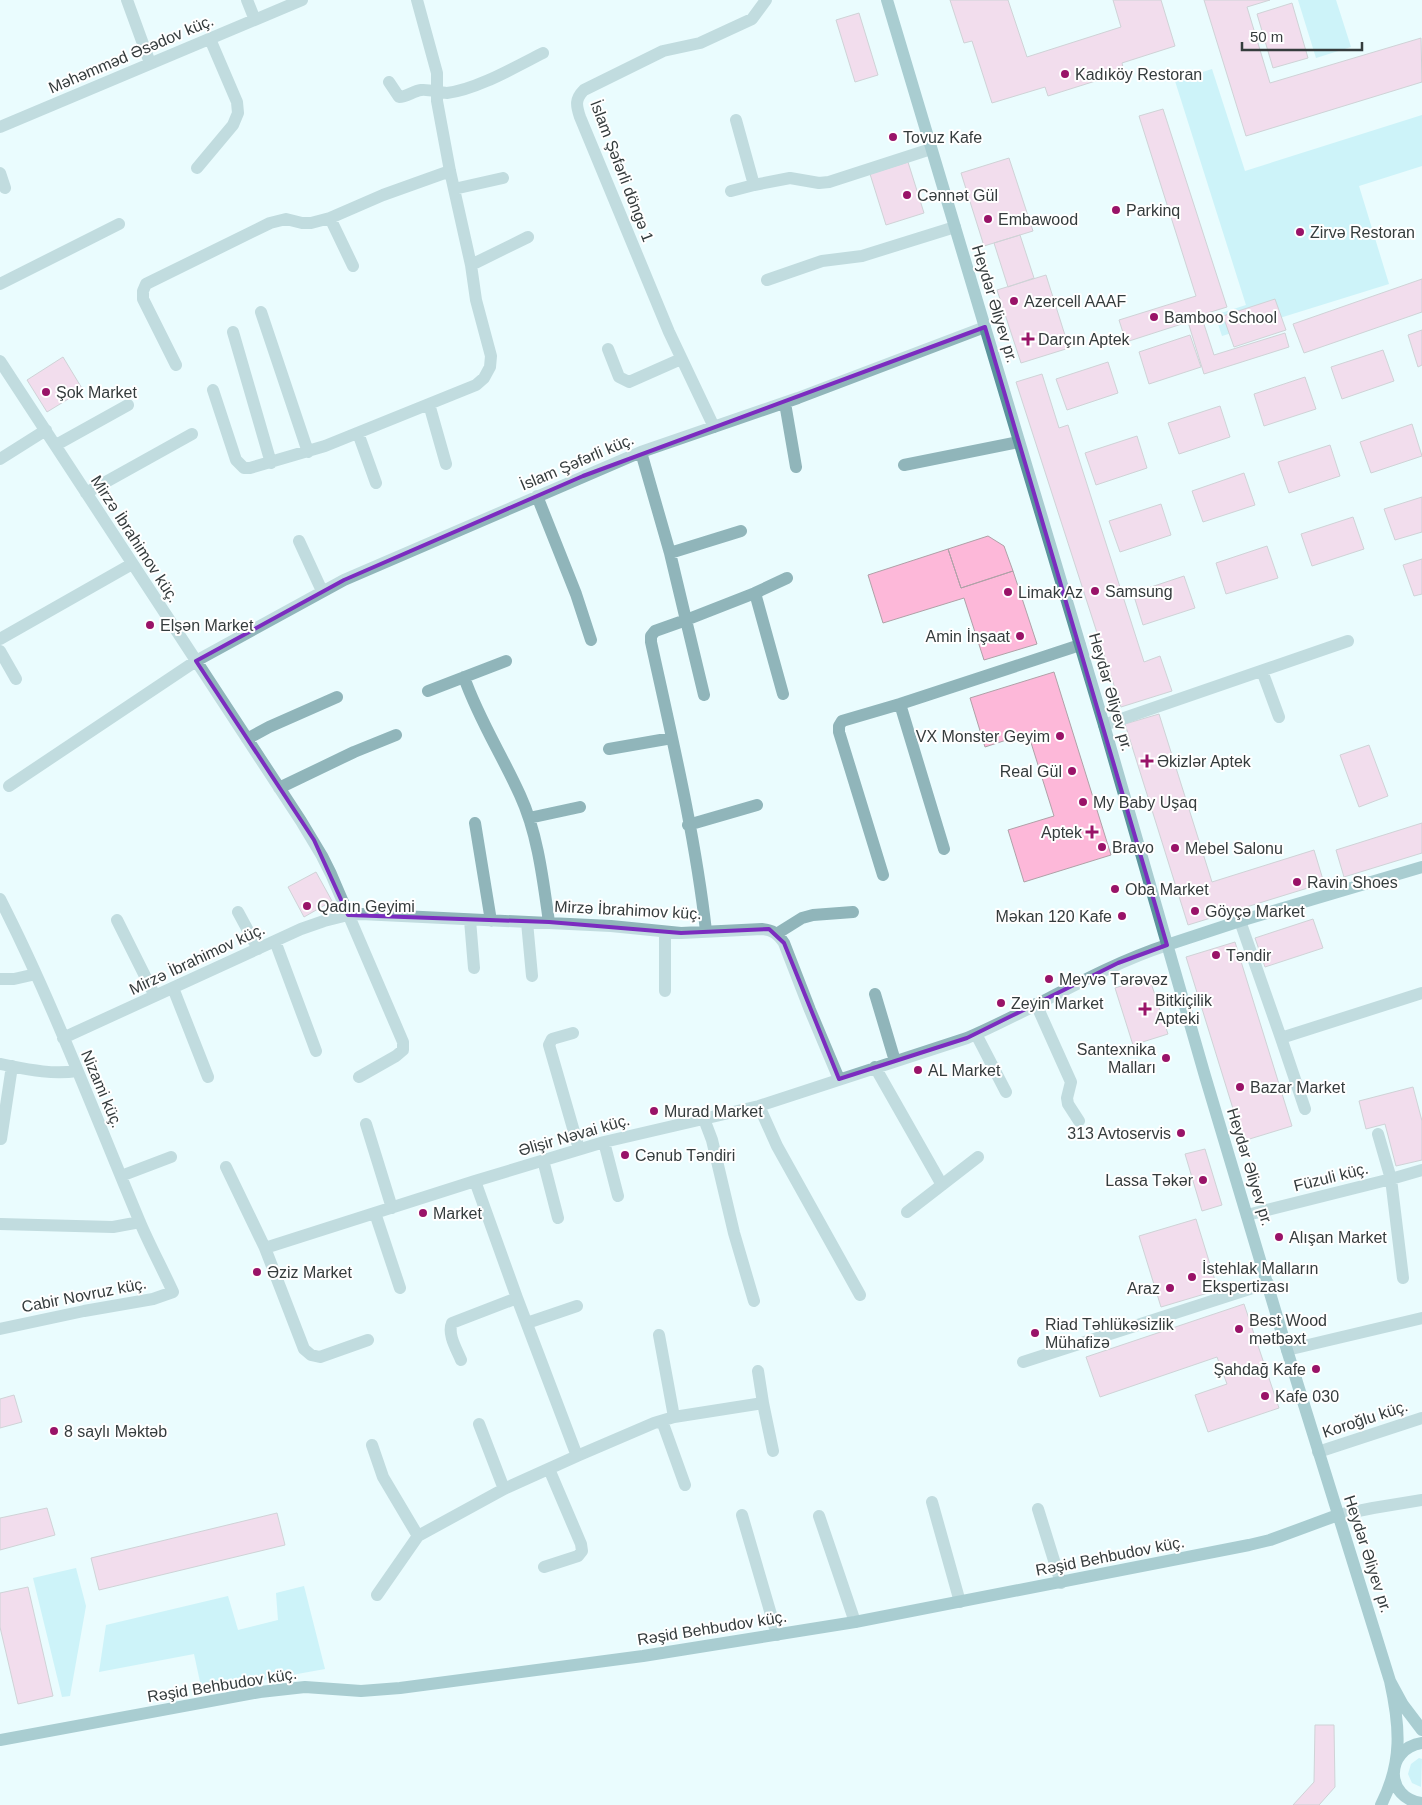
<svg xmlns="http://www.w3.org/2000/svg" width="1422" height="1805" font-family="Helvetica,sans-serif">
<style>
.green{fill:#aae9f3}
.building{fill:#fdb8d9;stroke:#afa1a7}
.lines{fill:none;stroke-linecap:round;stroke-linejoin:round}
.street{stroke:#90b5ba;stroke-width:12}
.secondary{stroke:#5b949c;stroke-width:12}
.marked{fill:none;stroke:#7b2cbf;stroke-width:4;stroke-linejoin:round}
.poi-dot{fill:#991368;stroke:#fff;stroke-width:2}
.labels{text-anchor:middle;dominant-baseline:central;stroke-width:4;stroke-linejoin:round;paint-order:stroke}
.street-label{font-size:16px;fill:#353c3d;stroke:#fff}
.poi-label{font-size:16px;fill:#353c3d;stroke:#fff;text-anchor:start}
</style>
<rect width="100%" height="100%" fill="#eafcfe"/>
<path class="green" d="M1298,0H1336L1351,47L1316,58Z
M1212,69L1245,171L1422,115V166L1359,186L1389,284L1222,336L1215,315L1246,305L1175,81Z
M76,1568L86,1606L70,1696L62,1697L33,1578Z
M304,1586L325,1669L202,1691L194,1654L99,1672L106,1625L228,1596L238,1630L278,1620L276,1593Z
M1419,1758L1422,1759L1421,1787L1412,1783L1408,1774L1411,1764Z"/>
<path class="building" d="M950,0H1008L1027,57L1121,27L1113,0H1161L1175,46L1122,63L1124,72L1048,96L1045,87L992,103L972,41L964,43Z
M1204,0H1270L1247,7L1270,83L1421,38L1422,82L1246,136Z
M1292,3L1308,58L1273,68L1257,14Z
M859,13L878,75L855,82L836,20Z
M1163,109L1227,307L1201,315L1214,355L1285,333L1289,347L1204,374L1188,322L1126,342L1119,320L1196,296L1139,116Z
M1009,158L1033,231L984,246L961,173Z
M908,162L924,213L886,225L870,174Z
M1020,235L1034,278L1008,287L994,243Z
M1046,275L1069,348L1021,363L997,290Z
M1422,279V312L1304,353L1293,324Z
M1275,299L1286,330L1234,347L1223,316Z
M1422,330V365L1418,367L1408,335Z
M1190,335L1201,367L1149,384L1139,352Z
M1383,350L1394,381L1342,399L1331,367Z
M63,357L83,390L47,412L27,380Z
M1108,362L1118,393L1067,410L1056,379Z
M1042,374L1059,428L1068,425L1144,662L1160,656L1172,691L1121,707L1016,382Z
M1305,377L1316,409L1264,426L1254,394Z
M1220,406L1230,437L1179,454L1168,423Z
M1412,424L1422,456L1371,473L1360,442Z
M1137,436L1147,468L1096,485L1085,453Z
M1330,445L1340,476L1289,493L1278,462Z
M1244,473L1255,505L1203,522L1192,491Z
M1422,497V532L1395,540L1384,509Z
M1161,504L1171,535L1120,552L1109,521Z
M1353,517L1364,549L1312,566L1301,534Z
M988,536L1004,546L1013,571L961,588L948,549Z
M1267,546L1278,578L1226,594L1216,563Z
M948,549L961,588L1013,571L1037,644L984,660L964,598L883,623L868,575Z
M1422,559V594L1414,596L1403,565Z
M1184,576L1195,608L1143,625L1133,593Z
M1054,672L1111,855L1024,882L1008,830L1054,816L1028,733L985,747L970,698Z
M1159,714L1212,882L1314,850L1324,883L1188,925L1125,724Z
M1369,745L1388,796L1359,807L1340,755Z
M1422,823V853L1344,877L1336,850Z
M316,872L332,901L304,917L288,887Z
M1313,919L1323,948L1265,967L1255,938Z
M1235,942L1292,1126L1243,1141L1186,957Z
M1149,977L1168,1034L1133,1045L1115,988Z
M1413,1087L1422,1121V1160L1396,1166L1385,1124L1366,1129L1359,1101Z
M1205,1149L1222,1205L1202,1211L1185,1154Z
M1196,1219L1218,1290L1161,1307L1139,1236Z
M1244,1304L1279,1408L1208,1432L1195,1395L1227,1384L1217,1357L1100,1397L1086,1357Z
M14,1395L22,1422L0,1428V1399Z
M47,1508L55,1535L0,1550V1518Z
M277,1513L285,1545L99,1590L91,1558Z
M28,1587L53,1696L18,1704L0,1627V1593Z
M1315,1725H1334L1335,1787L1319,1805H1293L1314,1782Z"/>
<g class="lines">
<path class="street" d="M127,0L150,63
M247,0L255,20
M389,82L399,97C407,97 413,91 421,90C430,89 439,93 447,93C476,90 517,66 543,53
M736,120L754,185L790,178L819,183L829,182L931,149
M0,127L302,0
M197,168L233,125L238,113L237,102L210,39
M0,173L5,188
M454,189L503,178
M731,191L754,185
M330,218L353,266
M471,265L528,237
M767,280L822,261L862,256L955,227
M0,284L119,224
M261,312L308,452
M233,332L271,463
M608,349L619,377L629,382L681,359
M0,361L301,821L322,856L331,874L403,1042V1050L396,1056L359,1077
M176,365L143,299V291L146,284L270,223L286,219L302,223H311L330,218L383,195L450,171
M213,390L236,460L244,468H250L325,446L476,385L484,378L490,367L491,356L476,300L471,265L450,171L437,101V73L417,0
M785,403L796,467
M429,404L446,464
M714,427L669,332L580,117C576,105 575,99 584,90L663,51L700,43L752,19L766,0
M358,433L376,483
M56,445L128,405
M641,452L670,553L686,620L655,631L651,636V642C672,738 695,834 706,931
M0,459L46,430
M904,465L1019,442
M86,493L192,434
M537,496L576,594L591,640
M299,541L322,591
M670,553L741,531
M755,593L787,578
M0,639L132,564
M0,651L16,679
M1262,671L1279,717
M464,677C478,718 502,755 520,795C538,834 543,880 549,922
M428,691L506,661
M704,695L686,620L755,593L783,694
M900,704L944,849
M1104,725L1348,641
M247,739L269,727L337,697
M609,749L672,738
M9,786L196,661L344,580L641,452L798,398L985,327
M279,788L354,752L396,735
M529,818L580,807
M475,823L491,921
M688,825L757,805
M883,875L839,732V726L842,721L900,704L1080,645
M0,899C53,1003 94,1113 139,1220C149,1244 162,1268 173,1292L153,1299L84,1311L0,1329
M238,912L258,949
M117,920L155,996
M470,920L474,968
M1240,921L1281,1038L1422,993
M527,922L532,976
M778,933L802,918L813,915L853,912
M275,941L316,1051
M0,979H14L36,974
M173,988L208,1077
M665,991V932
M875,994L895,1061
M1036,1004L1071,1082L1067,1098L1068,1104L1079,1121
M573,1033L552,1039L549,1045L579,1149
M976,1034L1006,1092
M63,1038L301,929L324,921L348,915L361,914L611,926L681,933L762,929C773,930 778,934 784,943L810,1010L839,1079
M1281,1038L1305,1109
M0,1064C26,1069 51,1075 77,1071
M875,1067L942,1185
M759,1106L777,1146L860,1295
M704,1119L712,1140L734,1233L754,1301
M366,1124L392,1208
M1378,1134L1391,1179L1403,1278
M1,1139L12,1066
M604,1142L618,1196
M543,1160L558,1218
M226,1167L265,1248
M121,1176L171,1157
M907,1212L978,1157
M375,1213L400,1288
M1247,1215L1391,1179L1422,1170
M0,1224L113,1227L140,1222
M527,1323L577,1306
M659,1335L674,1417
M368,1340L320,1357L311,1355L304,1349L265,1248L475,1181L604,1142L759,1106L967,1038C1035,1009 1097,968 1167,945
M1287,1350L1422,1318
M461,1360C457,1350 447,1334 452,1323L517,1298
M1023,1362L1268,1283
M758,1371L763,1403L773,1451
M662,1421L685,1485
M479,1424L504,1489
M372,1445L383,1477L418,1536L504,1489L577,1456L517,1298L475,1181
M1318,1452L1422,1418
M577,1456L654,1423L674,1417L763,1403
M932,1502L960,1602
M1038,1509L1061,1583
M742,1515L777,1635
M1338,1515L1373,1508L1422,1500
M819,1516L855,1622
M544,1567L578,1556L582,1551L581,1544L549,1469
M377,1595L418,1536"/>
<path class="secondary" d="M887,0L1104,725L1205,1076L1287,1350L1390,1681
M1167,945L1240,921L1422,867
M0,1740L260,1692L305,1687L361,1691L400,1688L643,1656L855,1622L1249,1545L1270,1540L1338,1515
M1422,1743C1384,1749 1385,1799 1422,1803
M1381,1805C1403,1762 1400,1726 1390,1681L1403,1705L1422,1730"/>
</g>
<path d="M0 0H1422V1805H0ZM985,327L1167,945L1118,963L967,1038L839,1079L784,943L769,929L681,933L549,922L348,915L314,840L196,661L344,580L583,476Z" fill="#eafcfe" fill-opacity=".55" fill-rule="evenodd"/>
<path class="marked" d="M985,327L1167,945L1118,963L967,1038L839,1079L784,943L769,929L681,933L549,922L348,915L314,840L196,661L344,580L583,476Z"/>
<g class="poi-dot">
<circle cx="1065" cy="74" r="5"/>
<circle cx="893" cy="137" r="5"/>
<circle cx="907" cy="195" r="5"/>
<circle cx="1116" cy="210" r="5"/>
<circle cx="988" cy="219" r="5"/>
<circle cx="1300" cy="232" r="5"/>
<circle cx="1014" cy="301" r="5"/>
<circle cx="1154" cy="317" r="5"/>
<path d="M1025.5 331.5h5v5h5v5h-5v5h-5v-5h-5v-5h5z"/>
<circle cx="46" cy="392" r="5"/>
<circle cx="1095" cy="591" r="5"/>
<circle cx="1008" cy="592" r="5"/>
<circle cx="150" cy="625" r="5"/>
<circle cx="1020" cy="636" r="5"/>
<circle cx="1060" cy="736" r="5"/>
<path d="M1144.5 753.5h5v5h5v5h-5v5h-5v-5h-5v-5h5z"/>
<circle cx="1072" cy="771" r="5"/>
<circle cx="1083" cy="802" r="5"/>
<path d="M1089.5 824.5h5v5h5v5h-5v5h-5v-5h-5v-5h5z"/>
<circle cx="1102" cy="847" r="5"/>
<circle cx="1175" cy="848" r="5"/>
<circle cx="1297" cy="882" r="5"/>
<circle cx="1115" cy="889" r="5"/>
<circle cx="307" cy="906" r="5"/>
<circle cx="1195" cy="911" r="5"/>
<circle cx="1122" cy="916" r="5"/>
<circle cx="1216" cy="955" r="5"/>
<circle cx="1049" cy="979" r="5"/>
<circle cx="1001" cy="1003" r="5"/>
<path d="M1142.5 1001.5h5v5h5v5h-5v5h-5v-5h-5v-5h5z"/>
<circle cx="1166" cy="1058" r="5"/>
<circle cx="918" cy="1070" r="5"/>
<circle cx="1240" cy="1087" r="5"/>
<circle cx="654" cy="1111" r="5"/>
<circle cx="1181" cy="1133" r="5"/>
<circle cx="625" cy="1155" r="5"/>
<circle cx="1203" cy="1180" r="5"/>
<circle cx="423" cy="1213" r="5"/>
<circle cx="1279" cy="1237" r="5"/>
<circle cx="257" cy="1272" r="5"/>
<circle cx="1192" cy="1277" r="5"/>
<circle cx="1170" cy="1288" r="5"/>
<circle cx="1239" cy="1329" r="5"/>
<circle cx="1035" cy="1333" r="5"/>
<circle cx="1316" cy="1369" r="5"/>
<circle cx="1265" cy="1396" r="5"/>
<circle cx="54" cy="1431" r="5"/>
</g>
<g class="labels">
<g class="street-label">
<text transform="translate(131 54) rotate(-23)">Məhəmməd Əsədov küç.</text>
<text transform="translate(622 171) rotate(69)">İslam Şəfərli döngə 1</text>
<text transform="translate(995 304) rotate(73)">Heydər Əliyev pr.</text>
<text transform="translate(577 462) rotate(-23)">İslam Şəfərli küç.</text>
<text transform="translate(135 539) rotate(57)">Mirzə İbrahimov küç.</text>
<text transform="translate(1111 692) rotate(74)">Heydər Əliyev pr.</text>
<text transform="translate(628 910) rotate(3)">Mirzə İbrahimov küç.</text>
<text transform="translate(197 959) rotate(-25)">Mirzə İbrahimov küç.</text>
<text transform="translate(102 1089) rotate(67)">Nizami küç.</text>
<text transform="translate(574 1135) rotate(-16)">Əlişir Nəvai küç.</text>
<text transform="translate(1250 1167) rotate(73)">Heydər Əliyev pr.</text>
<text transform="translate(1331 1177) rotate(-14)">Füzuli küç.</text>
<text transform="translate(84 1295) rotate(-11)">Cabir Novruz küç.</text>
<text transform="translate(1365 1419) rotate(-18)">Koroğlu küç.</text>
<text transform="translate(1368 1554) rotate(72)">Heydər Əliyev pr.</text>
<text transform="translate(1110 1556) rotate(-11)">Rəşid Behbudov küç.</text>
<text transform="translate(712 1628) rotate(-9)">Rəşid Behbudov küç.</text>
<text transform="translate(222 1685) rotate(-9)">Rəşid Behbudov küç.</text>
</g>
<g class="poi-label">
<text x="1075" y="74">Kadıköy Restoran</text>
<text x="903" y="137">Tovuz Kafe</text>
<text x="917" y="195">Cənnət Gül</text>
<text x="1126" y="210">Parkinq</text>
<text x="998" y="219">Embawood</text>
<text x="1310" y="232">Zirvə Restoran</text>
<text x="1024" y="301">Azercell AAAF</text>
<text x="1164" y="317">Bamboo School</text>
<text x="1038" y="339">Darçın Aptek</text>
<text x="56" y="392">Şok Market</text>
<text x="1105" y="591">Samsung</text>
<text x="1018" y="592">Limak Az</text>
<text x="160" y="625">Elşən Market</text>
<text x="1010" y="636" text-anchor="end">Amin İnşaat</text>
<text x="1050" y="736" text-anchor="end">VX Monster Geyim</text>
<text x="1157" y="761">Əkizlər Aptek</text>
<text x="1062" y="771" text-anchor="end">Real Gül</text>
<text x="1093" y="802">My Baby Uşaq</text>
<text x="1082" y="832" text-anchor="end">Aptek</text>
<text x="1112" y="847">Bravo</text>
<text x="1185" y="848">Mebel Salonu</text>
<text x="1307" y="882">Ravin Shoes</text>
<text x="1125" y="889">Oba Market</text>
<text x="317" y="906">Qadın Geyimi</text>
<text x="1205" y="911">Göyçə Market</text>
<text x="1112" y="916" text-anchor="end">Məkan 120 Kafe</text>
<text x="1226" y="955">Təndir</text>
<text x="1059" y="979">Meyvə Tərəvəz</text>
<text x="1155" y="1000">Bitkiçilik<tspan x="1155" dy="18">Apteki</tspan></text>
<text x="1011" y="1003">Zeyin Market</text>
<text x="1156" y="1049" text-anchor="end">Santexnika<tspan x="1156" dy="18">Malları</tspan></text>
<text x="928" y="1070">AL Market</text>
<text x="1250" y="1087">Bazar Market</text>
<text x="664" y="1111">Murad Market</text>
<text x="1171" y="1133" text-anchor="end">313 Avtoservis</text>
<text x="635" y="1155">Cənub Təndiri</text>
<text x="1193" y="1180" text-anchor="end">Lassa Təkər</text>
<text x="433" y="1213">Market</text>
<text x="1289" y="1237">Alışan Market</text>
<text x="1202" y="1268">İstehlak Malların<tspan x="1202" dy="18">Ekspertizası</tspan></text>
<text x="267" y="1272">Əziz Market</text>
<text x="1160" y="1288" text-anchor="end">Araz</text>
<text x="1249" y="1320">Best Wood<tspan x="1249" dy="18">mətbəxt</tspan></text>
<text x="1045" y="1324">Riad Təhlükəsizlik<tspan x="1045" dy="18">Mühafizə</tspan></text>
<text x="1306" y="1369" text-anchor="end">Şahdağ Kafe</text>
<text x="1275" y="1396">Kafe 030</text>
<text x="64" y="1431">8 saylı Məktəb</text>
</g>
</g>
<path d="M1242 42v8h120v-8" fill="none" stroke="#353c3d" stroke-width="2.5"/>
<text x="1250" y="42" font-size="15" fill="#353c3d" stroke="#ffffff" stroke-width="4" paint-order="stroke">50 m</text>
</svg>
